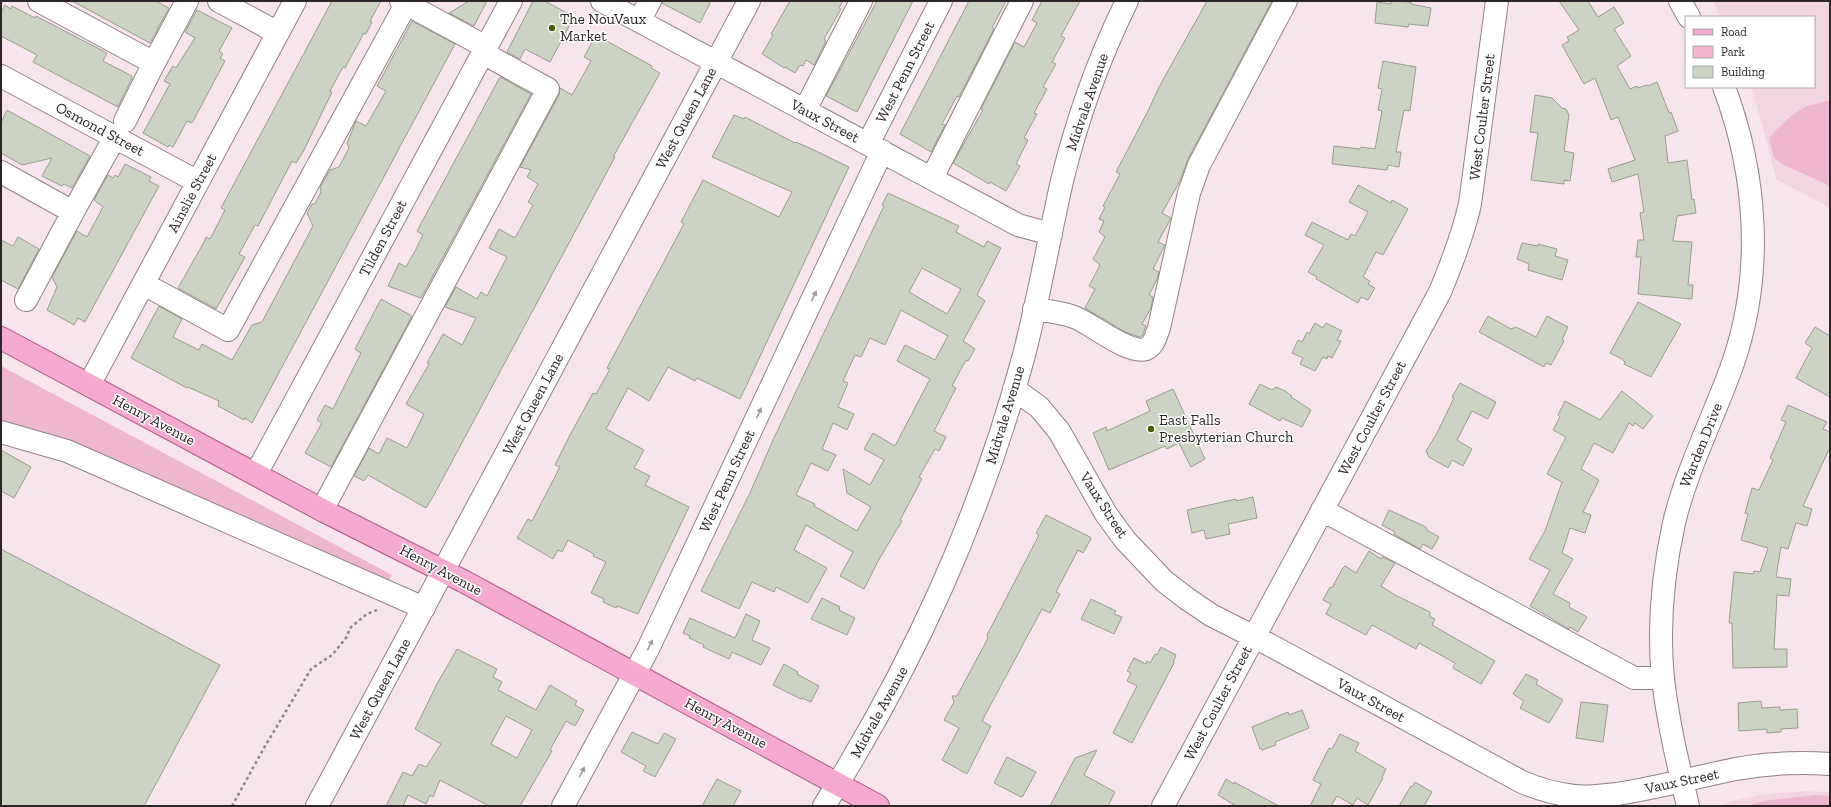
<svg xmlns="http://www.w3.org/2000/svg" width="1831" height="807" font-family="'Zilla Slab',serif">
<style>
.built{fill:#f1d6e1}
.green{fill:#efb7cf}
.building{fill:#ccd3c2;stroke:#989e8e;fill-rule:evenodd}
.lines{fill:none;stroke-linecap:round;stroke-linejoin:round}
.minor-casing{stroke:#918087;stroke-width:24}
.major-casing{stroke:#ac5780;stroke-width:24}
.path{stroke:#92858a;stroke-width:2.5;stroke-dasharray:3 3;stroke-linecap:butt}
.minor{stroke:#fff;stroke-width:22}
.major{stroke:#f6aacf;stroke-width:22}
.oneway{fill:#a09d9f}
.poi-dot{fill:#49600a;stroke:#fff;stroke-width:1.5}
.labels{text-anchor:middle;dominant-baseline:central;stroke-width:3;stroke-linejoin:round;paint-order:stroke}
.poi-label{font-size:15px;fill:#2d2629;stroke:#fff;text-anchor:start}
.street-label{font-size:15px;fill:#2d2629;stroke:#fff}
</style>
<rect width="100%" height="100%" fill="#f8e4ec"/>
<path class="built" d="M1713,1H1830V208L1776,179L1762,124L1751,87H1814V17H1721Z
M1806,791L1830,792V806H1724V803L1759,795Z"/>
<path class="green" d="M1826,101H1830V186L1782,164L1774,158L1769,138C1778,127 1794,112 1807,106C1813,104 1820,103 1826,101Z
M1,366L392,575L386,584L1,425Z
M1816,795L1830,796V806H1748L1763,801Z"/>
<path class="building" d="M72,1H156L169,8L150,43Z
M332,1H381L370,21L372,22L366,34L364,33L345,68L343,67L330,91L332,92L303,152L296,163L292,161L258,226L255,225L239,254L245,257L216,309L178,288L204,242L206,237L210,239L225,210L221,208Z
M469,1H487L474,26L449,13Z
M533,1H545L574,17L550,62L525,49L520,59L507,52Z
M662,1H711L700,23L662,3Z
M790,1H843L839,8L841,9L824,39L826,41L814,65L806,60L803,66L800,65L795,73L785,67L784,68L762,54L773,35L771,34Z
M877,1H913L857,112L826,96Z
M969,1H1006L992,28L994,29L959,97L957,96L942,124L945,125L931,152L900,134Z
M1042,1H1080L1061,36L1065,38L1052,62L1056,64L1043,87L1047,89L1034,113L1037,114L1024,138L1028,140L1016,164L1020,166L1006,191L990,182L989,184L953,163L983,110L981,109L1015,42L1024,47L1037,23L1032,20Z
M1207,1H1272L1188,159L1180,181L1162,213L1171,218L1158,242L1165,245L1153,269L1159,272L1157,279L1149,295L1153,297L1151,308L1142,324L1146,326L1142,336L1139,337L1125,332L1085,308L1095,289L1089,286L1100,265L1093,259L1105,237L1099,232L1104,221L1099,219L1105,207L1103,206L1120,174L1116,172L1148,111L1159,87Z
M1391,1L1411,2V4L1431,8L1428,26L1409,24L1408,27L1375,23L1377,2L1391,4Z
M1559,1H1588L1598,17L1614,7L1624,23L1614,29L1631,56L1617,66L1630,89L1637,86L1638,88L1647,85L1648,86L1657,82L1669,113L1671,112L1678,131L1665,136L1668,163L1687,160L1692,200L1694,199L1696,213L1677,216L1673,241L1692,242L1688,285H1693L1692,299L1638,294L1641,257H1636L1638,240H1644L1640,213L1644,212L1638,174L1612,182L1608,169L1635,160L1618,117L1611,120L1595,78L1584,84L1562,45L1569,41L1567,37L1579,30Z
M5,5L11,9L12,6L35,18L36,16L107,53L103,61L132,76V78L118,107L33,62L37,55L1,36V13Z
M197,10L232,28L219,51L223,54L220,58L225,61L192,123L187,121L173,147L169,145L168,147L143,133L170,84L164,81L173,66L176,68L195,38L185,32Z
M412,21L455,44L252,423L245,418L244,420L218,406L219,401L188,387L187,388L131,358L159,306L182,319L173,337L199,350L202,344L232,360L252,325L262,322L313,226L307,213L312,204H315L321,192L320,188L330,170L339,167L349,148L347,143L356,121L366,126L386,91L377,86Z
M596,35L652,66L651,68L660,73L613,157H615L434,495L426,508L368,475L364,481L354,476L369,448L379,454L387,438L407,448L424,414L406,404L429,364L427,363L443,334L462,345L476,318L445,307L456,287L477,299L481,292L487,296L507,257L489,248L499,229L515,238L533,205L528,202L538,184L527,177L531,170L520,167L559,95L560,88L572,95L591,61L584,57Z
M1383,61L1416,67L1410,111L1404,110L1396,152H1401L1399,167L1388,165L1387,170L1332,164L1334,146L1360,149L1361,147L1375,149L1382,111L1378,110L1382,89L1378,88Z
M500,77L531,94L421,298L388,286L399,263L406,267L415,251L423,235L417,231Z
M1535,95L1552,98L1562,108L1566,109L1569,115L1564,151L1574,153L1570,181L1564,180V184L1531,180L1538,133L1530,132Z
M7,110L90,156L72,188L64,184L62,186L42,176L52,158L22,165L1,153V123Z
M734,115L744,119L745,117L795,143L796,142L816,151L849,167L740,399L697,378L695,381L668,367L649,401L628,388L606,429L644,450L634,468L650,476L645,485L689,507L638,614L617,606L616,608L603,602L604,599L591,593L606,562L593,556L594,554L568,540L562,552L558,550L553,559L517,538L528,519L532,521L560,467L555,465L570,435L593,393L596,394L610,369L607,368L684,224L681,222L703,180L779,217L792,192L712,157Z
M125,164L151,177L149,181L159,186L85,322L78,318L74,325L47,310L57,287L52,277L77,231L87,237L103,207L94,200L108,175L113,178L115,175L118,177Z
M1358,185L1391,203L1392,200L1408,209L1383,255L1376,252L1363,277L1370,281L1368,284L1375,288L1368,300L1361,297L1358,303L1316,279L1317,277L1308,272L1324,245L1305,235L1312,222L1348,240L1351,234L1355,236L1368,212L1349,202Z
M888,193L959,226L956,232L984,247L987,241L1001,248L977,295L985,301L963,341L975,349L968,361L966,360L952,386L956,388L934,431L946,437L939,451L935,449L919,477L922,479L900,520L902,521L878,561L864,589L840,576L853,552L806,525L794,550L827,568L808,603L776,587L774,592L752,582L739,609L701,591L750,493L773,440L884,206L882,205ZM922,268L961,289L947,314L909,292ZM901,310L948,336L935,360L905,345L897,361L930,379L895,446L873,433L864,449L884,460L870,485L843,469L847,493L871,507L857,531L814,506L815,504L796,495L811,463L828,471L836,455L822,449L833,423L847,430L854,414L838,407L848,383L843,381L855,355L861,357L870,338L885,345Z
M18,237L39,249L18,289L1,280V240L13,246Z
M1522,243L1538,246V244L1557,249L1555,256L1568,260L1562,280L1528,270L1529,264L1517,259Z
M381,299L412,316L331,467L305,453L322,423L317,420L325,405L333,409L361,353L355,349Z
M1638,302L1681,324L1651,377L1624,364L1625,362L1622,359L1610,353Z
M1488,316L1511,329L1516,327L1536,337L1547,316L1568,327L1562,340L1564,341L1551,365L1546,363L1544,367L1479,332Z
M1315,323L1323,328L1326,323L1342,331L1337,340L1341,341L1332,358L1328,356L1327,359L1323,357L1315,371L1300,364L1303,358L1292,353L1298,340L1302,342L1307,332L1309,334Z
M1815,327L1830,336V397L1796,378L1812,348L1805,343Z
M1460,383L1496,402L1488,419L1472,411L1457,440L1472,449L1463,466L1452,460L1448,468L1429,457L1426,451L1437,433L1454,398L1452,397Z
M1260,384L1272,390L1276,387L1285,391L1292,396L1291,397L1311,410L1302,427L1282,418L1280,421L1249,404Z
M1173,389L1205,459L1191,467L1179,443L1167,449L1165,446L1109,470L1093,433L1106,427L1107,431L1150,411L1146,401Z
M1622,391L1653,416L1643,429L1635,423L1633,426L1629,423L1613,453L1594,443L1581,469L1599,480L1583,512L1591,515L1585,533L1570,528L1562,553L1573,559L1553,594L1570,603L1569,607L1587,617L1578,632L1570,627L1569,629L1530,606L1550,570L1529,559L1545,531L1562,482L1547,474L1566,437L1553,430L1560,417L1558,415L1565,401L1600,420Z
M1788,405L1827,422L1823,429L1830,432V447L1803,506L1812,509L1807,526L1796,523L1788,549L1781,547L1776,577L1791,579L1789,596L1777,595L1774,649H1787V667L1733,668L1732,623H1729L1734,572L1753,574L1754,571L1760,572L1768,548L1741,540L1748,514L1745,513L1752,488L1759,490L1773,460L1770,458L1786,422L1781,420Z
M1,450L31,467L14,498L1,491Z
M1253,497L1257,518L1228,524L1230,534L1206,539L1204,530L1192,533L1187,510L1236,499V501Z
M1389,510L1426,527L1427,530L1439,537L1432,549L1423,544L1420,549L1394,534L1395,532L1382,525Z
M1046,515L1090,537L1091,539L1083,553L1078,550L1056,592L1060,594L1050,613L1042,609L990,706L982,721L991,726L967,774L942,760L959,728L944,720L954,702L952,696H957L988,638L987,635L1039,535L1036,533Z
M1,549L220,665L144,806H1Z
M1369,551L1381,559L1382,557L1395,563L1381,586L1395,595L1430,612V617L1435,619L1432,625L1495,661L1481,684L1453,668L1455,663L1419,643L1416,649L1372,625L1366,635L1326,614L1331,604L1323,600L1330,587L1332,588L1342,569L1345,566L1356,573Z
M822,598L840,607L839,610L855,618L847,635L811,619Z
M1091,599L1116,611L1114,614L1122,617L1114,634L1081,619Z
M746,614L760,621L752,640L770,648L761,665L732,652L729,659L703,647L704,645L689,638L690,636L683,633L690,618L735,638Z
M1161,647L1176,655L1173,663H1174L1132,743L1113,733L1137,686L1127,681L1131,673L1127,671L1134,658L1146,664L1147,661L1150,663L1155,654L1157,655Z
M457,649L497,669L493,677L502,682L498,690L536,710L550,685L577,701L575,705L584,710L575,726L566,721L550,750L552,751L520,806H489L440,780L433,797L430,795L426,804L408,795L403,806H386L403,772L412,776L419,764L426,767L441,744L415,729L437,684ZM506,716L532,730L517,758L491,744Z
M784,664L798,672L797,674L819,686L811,702L802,698L801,699L773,685Z
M1526,674L1538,680L1536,684L1563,700L1549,723L1520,708L1524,701L1513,694Z
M1761,701L1762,708L1778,707H1780V710L1797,709L1798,728L1781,729V732L1767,733V729L1739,731L1738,703Z
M1581,702L1608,705L1603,742L1576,738Z
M1302,710L1309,728L1275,742L1276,745L1262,750L1261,748L1260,749L1252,727L1288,712L1289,715Z
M632,732L658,744L664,733L676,739L655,777L643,771L646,766L621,752Z
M1340,734L1359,743L1355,751L1386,769L1382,777L1383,778L1368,805L1357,798L1353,805L1337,796L1331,806H1310L1321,784L1313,780L1329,748L1332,749Z
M1097,750L1084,775L1115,792L1108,806H1050L1075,758Z
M1007,757L1036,772L1023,796L1021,797L994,783Z
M717,779L741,791L733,806H702Z
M1226,779L1234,784V782L1279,806H1236L1218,795Z
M1415,782L1432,792L1424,806H1399L1411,786L1412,787Z"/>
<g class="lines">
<g class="minor-casing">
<path id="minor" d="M39,1L154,63L187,1
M219,1L278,33
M401,1L486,47
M602,1L1018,225L1051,234
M1680,1L1689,17
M639,21L650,1
M1,76L198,182
M805,110L861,1
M125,121L154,63
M868,144L941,1
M1,172L73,212L115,137
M932,178L1022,1
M144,284L228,330L406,4
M26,300L73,212
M1034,309C1048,311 1061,312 1074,317C1091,323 1128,355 1146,349C1154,346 1156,335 1159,328L1189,193L1199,165L1286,1
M89,385L295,1
M1014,389L1039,407L1059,431L1106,514L1125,540L1164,581L1186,598L1211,615L1270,645L1522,782C1539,789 1556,794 1574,796C1588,798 1603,795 1617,794C1657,788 1696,777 1736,769C1767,763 1799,762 1830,764
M1,432L67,451L424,608
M256,474L511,1
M322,510L548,89L483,53
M1322,510L1634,678H1663
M317,806L749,1
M563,806L648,649L882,151
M824,806C914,663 980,518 1024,355C1039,297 1049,238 1062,181C1077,119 1099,58 1127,1
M1163,806L1440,292C1452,263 1463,235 1470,204L1497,1
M1688,806C1678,764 1668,722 1663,679C1658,628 1663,573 1674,523C1687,468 1714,417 1733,363C1764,273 1757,175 1724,87"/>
</g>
<g class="major-casing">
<path id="major" d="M1,338L322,510L463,581L878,806"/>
</g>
<path class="path" d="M232,806L264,748L311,669L332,655L346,638L351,627L367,614L377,610"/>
<use href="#minor" class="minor"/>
<use href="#major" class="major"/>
</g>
<defs><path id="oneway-solid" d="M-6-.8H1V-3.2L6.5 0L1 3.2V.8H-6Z"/></defs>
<g class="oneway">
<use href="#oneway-solid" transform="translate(814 296) rotate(-65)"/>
<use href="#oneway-solid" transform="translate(759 413) rotate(-65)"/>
<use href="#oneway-solid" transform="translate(650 645) rotate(-64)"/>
<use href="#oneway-solid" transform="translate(582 772) rotate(-62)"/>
</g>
<g class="poi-dot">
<circle cx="552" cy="28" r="4"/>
<circle cx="1151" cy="429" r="4"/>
</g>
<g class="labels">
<g class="poi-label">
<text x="560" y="19">The NouVaux<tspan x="560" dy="17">Market</tspan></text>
<text x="1159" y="420">East Falls<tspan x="1159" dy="17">Presbyterian Church</tspan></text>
</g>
<g class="street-label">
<text transform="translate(905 72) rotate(-63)">West Penn Street</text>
<text transform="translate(1087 102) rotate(-71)">Midvale Avenue</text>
<text transform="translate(1482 117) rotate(-83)">West Coulter Street</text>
<text transform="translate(686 118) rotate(-62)">West Queen Lane</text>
<text transform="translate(825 121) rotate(28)">Vaux Street</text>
<text transform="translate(100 129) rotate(28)">Osmond Street</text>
<text transform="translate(192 193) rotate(-62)">Ainslie Street</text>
<text transform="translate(383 238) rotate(-62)">Tilden Street</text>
<text transform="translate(533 404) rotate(-62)">West Queen Lane</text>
<text transform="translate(1005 415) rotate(-73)">Midvale Avenue</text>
<text transform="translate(1372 418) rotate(-62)">West Coulter Street</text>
<text transform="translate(154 420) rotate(28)">Henry Avenue</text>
<text transform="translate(1701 445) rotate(-68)">Warden Drive</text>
<text transform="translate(727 481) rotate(-65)">West Penn Street</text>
<text transform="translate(1104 505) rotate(57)">Vaux Street</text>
<text transform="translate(441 570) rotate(28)">Henry Avenue</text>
<text transform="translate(380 689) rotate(-62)">West Queen Lane</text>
<text transform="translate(1371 700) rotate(29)">Vaux Street</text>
<text transform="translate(1218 703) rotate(-62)">West Coulter Street</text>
<text transform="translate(879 712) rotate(-61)">Midvale Avenue</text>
<text transform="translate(726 723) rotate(28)">Henry Avenue</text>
<text transform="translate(1682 781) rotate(-12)">Vaux Street</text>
</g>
</g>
<rect width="1831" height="807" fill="none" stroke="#2d2629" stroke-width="4"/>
<rect x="1685" y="16" width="130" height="72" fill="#ffffff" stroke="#aba8a9"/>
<rect x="1693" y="29" width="20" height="6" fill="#f6aacf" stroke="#aba8a9"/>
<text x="1721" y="36" font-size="12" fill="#2d2629">Road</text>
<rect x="1693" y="46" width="20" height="12" fill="#efb7cf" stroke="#aba8a9"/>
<text x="1721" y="56" font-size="12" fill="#2d2629">Park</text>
<rect x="1693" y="66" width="20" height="12" fill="#ccd3c2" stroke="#aba8a9"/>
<text x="1721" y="76" font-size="12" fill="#2d2629">Building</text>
</svg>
